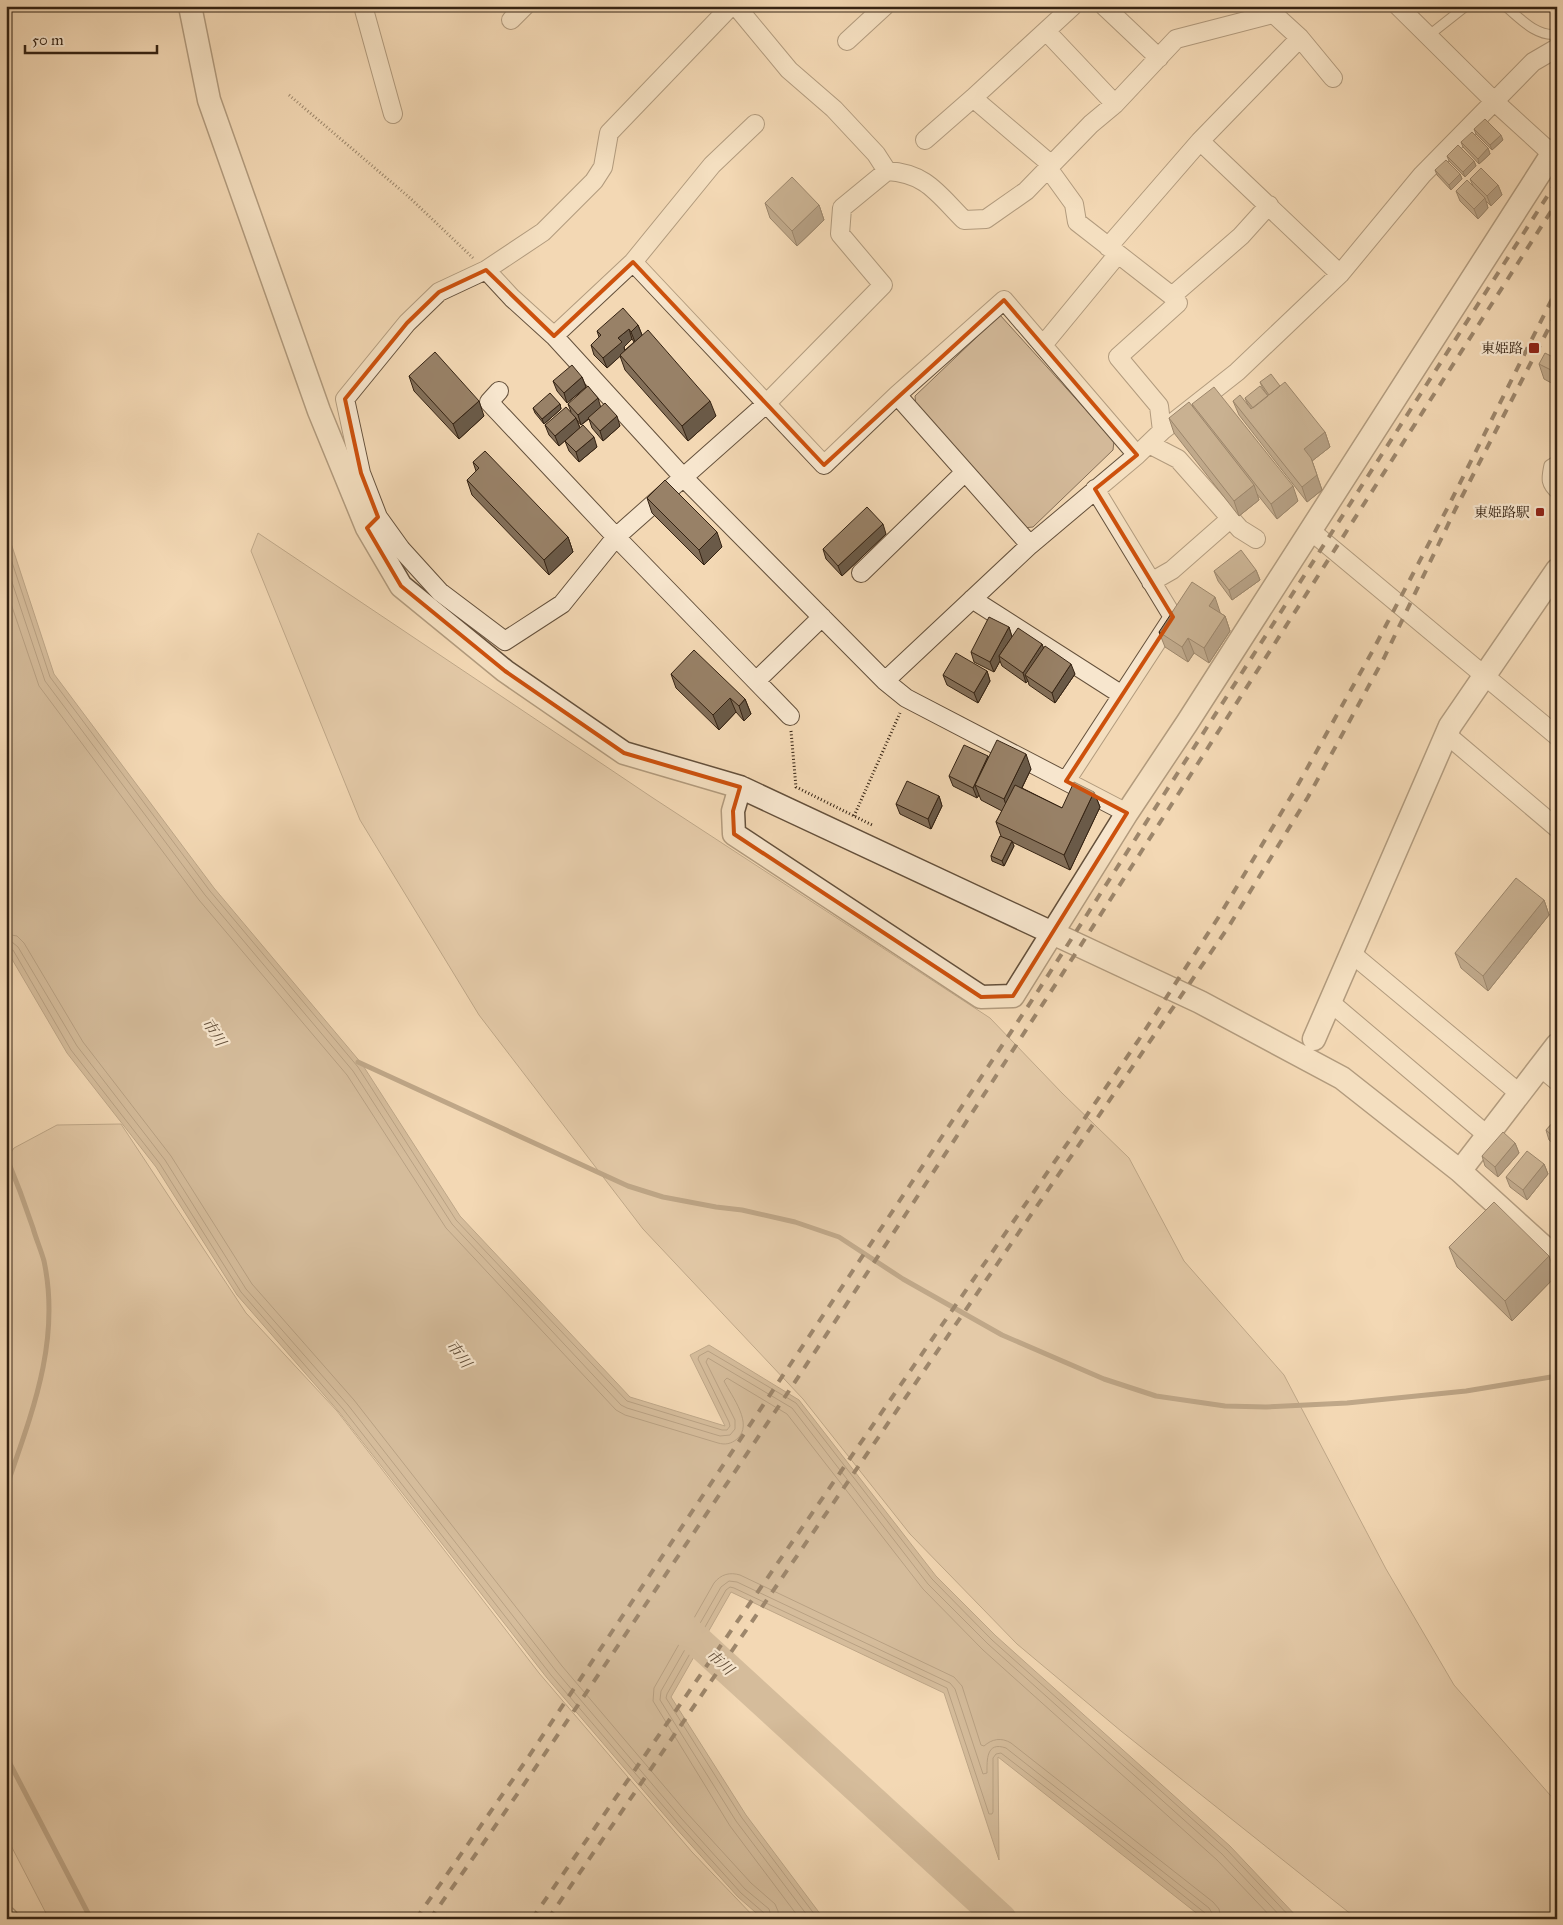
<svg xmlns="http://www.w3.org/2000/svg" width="1563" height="1925" font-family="'IM FELL Great Primer','Noto Serif JP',serif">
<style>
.green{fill:#d3b999;stroke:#846e56}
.water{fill:#b29a7d;stroke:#806a53}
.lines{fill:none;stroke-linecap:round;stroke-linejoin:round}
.shore{stroke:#745e48;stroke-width:1}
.stream{stroke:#806a53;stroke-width:5}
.river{stroke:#b29a7d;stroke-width:31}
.service-casing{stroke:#64503b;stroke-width:11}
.minor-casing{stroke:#64503b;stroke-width:20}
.tertiary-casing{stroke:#64503b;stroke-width:25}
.path{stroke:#352313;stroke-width:3;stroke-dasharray:1 2.5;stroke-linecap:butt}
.service{stroke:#f7e6ce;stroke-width:9}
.minor{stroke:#f7e6ce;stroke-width:18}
.tertiary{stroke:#f7e6ce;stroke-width:22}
.rail{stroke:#352313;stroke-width:4;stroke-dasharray:9 9;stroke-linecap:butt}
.wall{fill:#836f59;stroke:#352313;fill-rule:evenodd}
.shaded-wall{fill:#6a5a48;stroke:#352313}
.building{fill:#988167;stroke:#352313}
.marked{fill:none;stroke:#cd510d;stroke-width:4;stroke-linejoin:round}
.poi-dot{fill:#8f2418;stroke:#f7e6ce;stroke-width:2}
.labels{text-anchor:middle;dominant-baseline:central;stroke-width:4.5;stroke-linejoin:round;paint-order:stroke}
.poi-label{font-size:14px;fill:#352313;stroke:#f7e6ce;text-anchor:end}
.water-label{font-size:15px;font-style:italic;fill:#614d38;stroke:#f7e6ce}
</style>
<rect width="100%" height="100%" fill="#f3d8b4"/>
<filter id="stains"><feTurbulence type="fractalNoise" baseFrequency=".004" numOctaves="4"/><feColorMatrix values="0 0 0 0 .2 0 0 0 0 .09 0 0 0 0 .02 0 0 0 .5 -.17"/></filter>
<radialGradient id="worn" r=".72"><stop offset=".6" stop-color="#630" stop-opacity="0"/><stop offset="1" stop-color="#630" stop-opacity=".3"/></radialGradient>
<path class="green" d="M1000,315L1114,441L1113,450L1033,527L1023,528L916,407L915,396Z
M258,533L653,798L990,1018L1062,1093L1129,1158L1184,1261L1284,1375L1386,1569L1454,1685L1557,1803V1919H1357L1121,1731L1017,1644L910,1534L803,1399L643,1229L479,1015L360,820L251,551Z
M121,1124L246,1313L337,1411L539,1673L692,1852L756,1919H49L6,1836V1365L8,1327L6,1315V1160L14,1148L57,1125Z"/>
<path class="water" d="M6,528L54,674L214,888L362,1064L460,1216L630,1397L725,1426L690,1355L709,1345L799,1400L936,1576L996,1636L1230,1846L1299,1919H1204L998,1757L999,1860L944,1693L731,1592L671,1697L746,1815L824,1919H763L738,1897L673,1825L547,1678L339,1412L237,1295L156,1167L67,1053L6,949Z"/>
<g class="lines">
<path class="shore" d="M6,544L50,677L210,891L358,1067L456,1220L627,1401L722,1430H727L730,1426L729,1422L698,1359L699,1356L708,1351L796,1403L932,1579L992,1640L1227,1850L1292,1919
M6,564L45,681L205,895L353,1071L452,1224L621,1405L627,1408L720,1436L730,1435L735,1429V1420L706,1362L708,1358L792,1408L928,1584L988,1644L1222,1854L1283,1919
M6,589L39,686L199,900L347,1075L446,1228L616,1410L625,1415L718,1443C725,1445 731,1444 737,1439C754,1424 732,1397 724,1381L727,1378L787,1414L923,1589L983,1650L1217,1860L1273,1919
M6,934L17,936L24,943L83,1042L171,1156L252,1284L354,1400L562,1666L687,1813L751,1883L775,1904L778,1911L779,1919
M6,941L12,942L18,947L77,1046L165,1160L246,1289L348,1405L556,1671L681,1818L745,1889L769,1909L772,1919
M6,948L13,950L71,1050L160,1164L241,1292L343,1409L551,1675L677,1822L741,1893L764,1913L765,1919
M800,1919L730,1826L653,1701L654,1688L714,1583C721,1574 730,1572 740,1575L954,1677L962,1686L981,1745L984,1746C992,1739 1001,1737 1011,1743L1213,1902L1219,1909L1221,1919
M810,1919L736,1821L660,1700L661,1691L721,1587L729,1581L737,1582L950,1683L955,1689L983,1774L987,1773C987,1760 986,1741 1006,1748L1209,1908L1212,1913L1213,1919
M818,1919L742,1818L666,1698L667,1694L726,1590L730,1587L734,1588L947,1688L989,1814H992L993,1812V1758L996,1754L1001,1753L1118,1843L1205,1913L1207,1919"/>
<path class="stream" d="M358,1062L628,1186L663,1197L716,1207L742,1210L795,1222L839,1237L903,1279L1002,1335L1104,1379L1156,1396L1225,1406L1266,1407L1347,1403L1466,1391L1557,1376
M6,1156C16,1180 25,1204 33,1228C36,1239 41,1250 44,1261C61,1341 32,1413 6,1488
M6,1756L91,1919"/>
<path class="river" d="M670,1616L1001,1919"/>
<g class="service-casing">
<path id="service" d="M1505,6C1519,17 1537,38 1557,34
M1428,36L1466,6
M1557,460L1549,465C1546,479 1545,485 1557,495"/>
</g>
<g class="minor-casing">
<path id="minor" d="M363,6L393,114
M731,6L609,133L603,167L594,181L543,232L486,270L439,292L407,323L345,399L361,473L378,517L401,549L440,592L505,641L562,604L616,537L767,403L883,285L840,234L842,208L887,171C926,173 938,194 964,220L986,219L1026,191L1091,124L1115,104L1176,39L1273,14L1277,6
M736,6L789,70L834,109L876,154L887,171
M1104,6L1159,58
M1265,6L1300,38L1333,78
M1398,6L1495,102L1552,154L1557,146
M511,20L525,6
M1046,31L1115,104
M847,41L885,6
M973,98L1047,161L1048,168L1074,204L1077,222L1172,296L1178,303L1118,357L1159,406L1162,431
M925,140L973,98L1073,6
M1200,141L1340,274
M1108,247L1200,141L1300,38
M633,262L824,465L897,395L1004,300L1137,455
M486,270L512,298L554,336L683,477L885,681L906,698L1127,813
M1172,296L1241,236L1269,205
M554,336L633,262L712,165L755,124
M1043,345L1118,254
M499,391L489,402L616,537L790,716
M897,395L1030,545
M1149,444L1178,459L1240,529L1256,539
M1311,531L1557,736
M861,573L965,472
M1151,582L1172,570L1230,519
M972,599L1122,695
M756,681L822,617
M885,681L1030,545L1137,455L1162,431L1237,372L1340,274L1422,175L1533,62L1557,48
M1446,734L1557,828
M1066,781L1173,617L1095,489
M1351,953L1519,1093
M1330,1002L1487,1135
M1539,1066L1557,1081"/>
</g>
<g class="tertiary-casing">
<path id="tertiary" d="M190,6L209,100L319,411L367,528L401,586L505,671L624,753L740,787L1200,1002L1342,1078L1460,1171L1557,1259
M740,787L733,811L734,834L981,997L1013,996L1127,813L1187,723L1552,154L1557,158
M1314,1039L1450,726L1557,570
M1460,1171L1557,1045
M6,1918L7,1919"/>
</g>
<path class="path" d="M289,95L410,198L473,258
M791,731L796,787L872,825
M854,816L900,713"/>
<use href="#service" class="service"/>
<use href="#minor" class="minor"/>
<use href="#tertiary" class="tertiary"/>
<path class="rail" d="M416,1919L525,1762L910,1185L1038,991L1557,181
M430,1919C534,1773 632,1624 732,1476C1014,1056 1284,628 1557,202
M532,1919L1138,1041L1218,918L1295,790L1372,652L1449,505L1557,289
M548,1919L1229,926L1308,797L1384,658L1455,510L1557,312"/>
</g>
<path class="wall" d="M1474,129L1503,140L1492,150L1476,134Z
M1461,142L1488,148L1490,154L1479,164L1463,147Z
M1447,156L1474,161L1476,166L1465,177L1449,161Z
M1435,170L1460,174L1462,179L1451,190L1437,175Z
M1470,179L1498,185L1502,195L1491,206L1486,201L1488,208L1478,219L1460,201L1456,191L1473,186Z
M765,203L819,205L824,220L797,246L770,218Z
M638,325L642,335L716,416L688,441L625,370L620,356L607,368L594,355L591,345L599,337L597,331ZM632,339L634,342L625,350L624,347Z
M1557,359V386L1544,379L1539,364Z
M409,376L484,416L459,439L414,391Z
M582,377L586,387L567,403L557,391L553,381Z
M1260,382L1280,386L1325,432L1330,447L1312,461L1322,490L1307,502L1239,415L1233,401L1251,409H1252L1247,403L1245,398L1268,396L1262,387Z
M560,404L561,409L544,424L535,413L533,408Z
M568,404L601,407L620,426L603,441L592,428L589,419L581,425L577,420L580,428L597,447L579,462L569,451L565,441L572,434L559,446L549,435L545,425L571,412Z
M1192,404L1298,501L1277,519L1257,494L1259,500L1239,516L1174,433L1169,418L1194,409Z
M473,462L568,537L573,552L549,575L472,495L467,480L476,471Z
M647,498L722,547L704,565L652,513Z
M886,534L842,576L826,559L823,549Z
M1256,570L1260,580L1232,600L1218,581L1214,571Z
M1220,612V613L1225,616L1230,631L1209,663L1194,653L1188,662L1165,647L1159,632Z
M1009,627L1012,637L1042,644L1043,648L1075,674L1055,703L1029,685L1028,681L1026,683L1002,666L1000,661L994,672L974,662L971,652Z
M987,671L990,681L978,703L947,685L943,675Z
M671,674L745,699L751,714L744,721L736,712L719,730L676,688Z
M989,757L1031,769L1022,788L1062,808L1094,792L1100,807L1070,870L1012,842L1014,846L1004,866L992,861L991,856L1001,836L996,822L1002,811L981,800L979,795L977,798L953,786L949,776Z
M939,796L942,806L931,829L900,814L896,804Z
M1544,900L1549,915L1488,991L1461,968L1455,953Z
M1557,1118V1147L1549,1140L1546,1130Z
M1515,1143L1519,1153L1498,1177L1485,1166L1482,1156Z
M1544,1164L1548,1174L1527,1200L1510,1187L1506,1177Z
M1449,1247L1556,1276L1512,1321L1457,1267Z"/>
<path class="shaded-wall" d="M1501,135L1503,140L1492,150L1490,145Z
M1488,148L1490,154L1479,164L1478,159Z
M1474,161L1476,166L1465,177L1463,172Z
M1460,174L1462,179L1451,190L1449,185Z
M1498,185L1502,195L1491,206L1487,196Z
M1485,198L1488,208L1478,219L1474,209Z
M819,205L824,220L797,246L792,231Z
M638,325L642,335L635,342L631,332Z
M629,329L632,339L624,347L625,352L607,368L603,358L618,338Z
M582,377L586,387L567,403L564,393Z
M598,398L601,408L581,425L578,415Z
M479,401L484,416L459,439L453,424Z
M710,401L716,416L688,441L682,426Z
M560,404L561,409L544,424L542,419Z
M617,416L620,426L603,441L600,431Z
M576,418L580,428L559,446L555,436Z
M1325,432L1330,447L1312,461L1322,490L1307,502L1302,487L1304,449Z
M594,437L597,447L579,462L576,452Z
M1254,485L1259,500L1239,516L1234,501Z
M1293,486L1298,501L1277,519L1271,504Z
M883,524L886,534L842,576L838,566Z
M717,532L722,547L704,565L699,550Z
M568,537L573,552L549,575L544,560Z
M1256,570L1260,580L1232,600L1229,590Z
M1215,597L1220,612L1215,621L1209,606Z
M1225,616L1230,631L1209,663L1204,648Z
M1009,627L1012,637L999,656L1000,661L994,672L990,662Z
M1188,638L1194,653L1188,662L1182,647Z
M1042,644L1046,654L1025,675L1028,681L1026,683L1023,673Z
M1071,664L1075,674L1055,703L1052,693Z
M987,671L990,681L978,703L974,693Z
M730,698L736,712L719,730L713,715Z
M745,699L751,714L744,721L739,706Z
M1026,754L1031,769L1009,814L1004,799Z
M988,756L992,766L975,785L979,795L977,798L973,788Z
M1094,792L1100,807L1070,870L1064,855Z
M939,796L942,806L931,829L928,819Z
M1012,841L1014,846L1004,866L1002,861Z
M1544,900L1549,915L1488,991L1483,976Z
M1515,1143L1519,1153L1498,1177L1495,1167Z
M1544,1164L1548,1174L1527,1200L1523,1190Z
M1549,1256L1556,1276L1512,1321L1505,1301Z"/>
<path class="building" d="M1485,119L1501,135L1490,145L1474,129Z
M1472,132L1488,148L1478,159L1461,142Z
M1458,145L1474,161L1463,172L1447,156Z
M1446,160L1460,174L1449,185L1435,170Z
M1481,168L1498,185L1487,196L1470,179Z
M792,177L819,205L792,231L765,203Z
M1467,180L1485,198L1474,209L1456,191Z
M623,308L638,325L631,332L629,329L618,338L622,342L603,358L591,345L601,335L597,331Z
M648,330L710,401L682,426L620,355Z
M435,352L479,401L453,424L409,376Z
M1545,353L1557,359V373L1539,364Z
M572,365L582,377L564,393L553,381Z
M1271,374L1280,386L1269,395L1260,382Z
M1285,382L1325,432L1304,449L1311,458L1317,475L1302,487L1233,401L1240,395L1251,409Z
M588,386L598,398L578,415L568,404Z
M1260,386L1268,396L1253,408L1245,398Z
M1214,387L1293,486L1271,504L1192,404Z
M550,393L560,404L542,419L533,408Z
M1189,402L1254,485L1234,501L1169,418Z
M605,403L617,416L600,431L588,418Z
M566,407L576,418L555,436L545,425Z
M583,425L594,437L576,452L565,441Z
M485,451L568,537L544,560L467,480L479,468L473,462Z
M665,480L717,532L699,550L647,498Z
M867,507L883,524L838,566L823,549Z
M1241,550L1256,570L1229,590L1214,571Z
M1192,582L1215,597L1209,606L1225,616L1204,648L1188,638L1182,647L1159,632Z
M989,617L1009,627L990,662L971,652Z
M1018,628L1042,644L1023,673L999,656Z
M1045,646L1071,664L1052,693L1025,675Z
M694,650L745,699L739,706L730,698L713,715L671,674Z
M956,653L987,671L974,693L943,675Z
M997,740L1026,754L1004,799L975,785Z
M964,745L988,756L973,788L949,776Z
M907,781L939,796L928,819L896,804Z
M1074,782L1094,792L1064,855L996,822L1015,785L1062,808Z
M1000,836L1012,841L1002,861L991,856Z
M1516,878L1544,900L1483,976L1455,953Z
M1557,1118V1140L1546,1130Z
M1503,1132L1515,1143L1495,1167L1482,1156Z
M1527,1151L1544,1164L1523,1190L1506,1177Z
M1494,1202L1549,1256L1505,1301L1449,1247Z"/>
<path d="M0 0H1563V1925H0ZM633,262L824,465L1004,300L1137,455L1095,489L1173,617L1066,781L1127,813L1013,996L981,997L734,834L733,811L740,787L624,753L505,671L401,586L367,528L378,517L361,473L345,399L407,323L439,292L486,270L554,336Z" fill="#f3d8b4" fill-opacity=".55" fill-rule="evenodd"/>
<path class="marked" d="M633,262L824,465L1004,300L1137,455L1095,489L1173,617L1066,781L1127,813L1013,996L981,997L734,834L733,811L740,787L624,753L505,671L401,586L367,528L378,517L361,473L345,399L407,323L439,292L486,270L554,336Z"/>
<g class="poi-dot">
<rect x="1528" y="342" width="12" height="12" rx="2.5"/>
<rect x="1535" y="507" width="10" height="10" rx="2.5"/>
</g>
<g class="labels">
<g class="poi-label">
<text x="1523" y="348">東姫路</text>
<text x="1530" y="512">東姫路駅</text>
</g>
<g class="water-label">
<text transform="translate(214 1032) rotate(57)">市川</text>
<text transform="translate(459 1354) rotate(53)">市川</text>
<text transform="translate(720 1662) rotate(42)">市川</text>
</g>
</g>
<rect width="1563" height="1925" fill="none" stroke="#f3d8b4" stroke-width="25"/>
<rect x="8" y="8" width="1548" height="1910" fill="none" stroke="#352313" stroke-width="2.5"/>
<rect x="12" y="12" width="1538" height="1900" fill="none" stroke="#352313"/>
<path d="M25 45v8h132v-8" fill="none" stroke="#352313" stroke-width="2.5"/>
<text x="32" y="45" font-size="15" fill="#352313" stroke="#f7e6ce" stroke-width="4" paint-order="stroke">50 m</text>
<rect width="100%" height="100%" filter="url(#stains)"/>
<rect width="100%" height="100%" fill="url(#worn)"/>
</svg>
